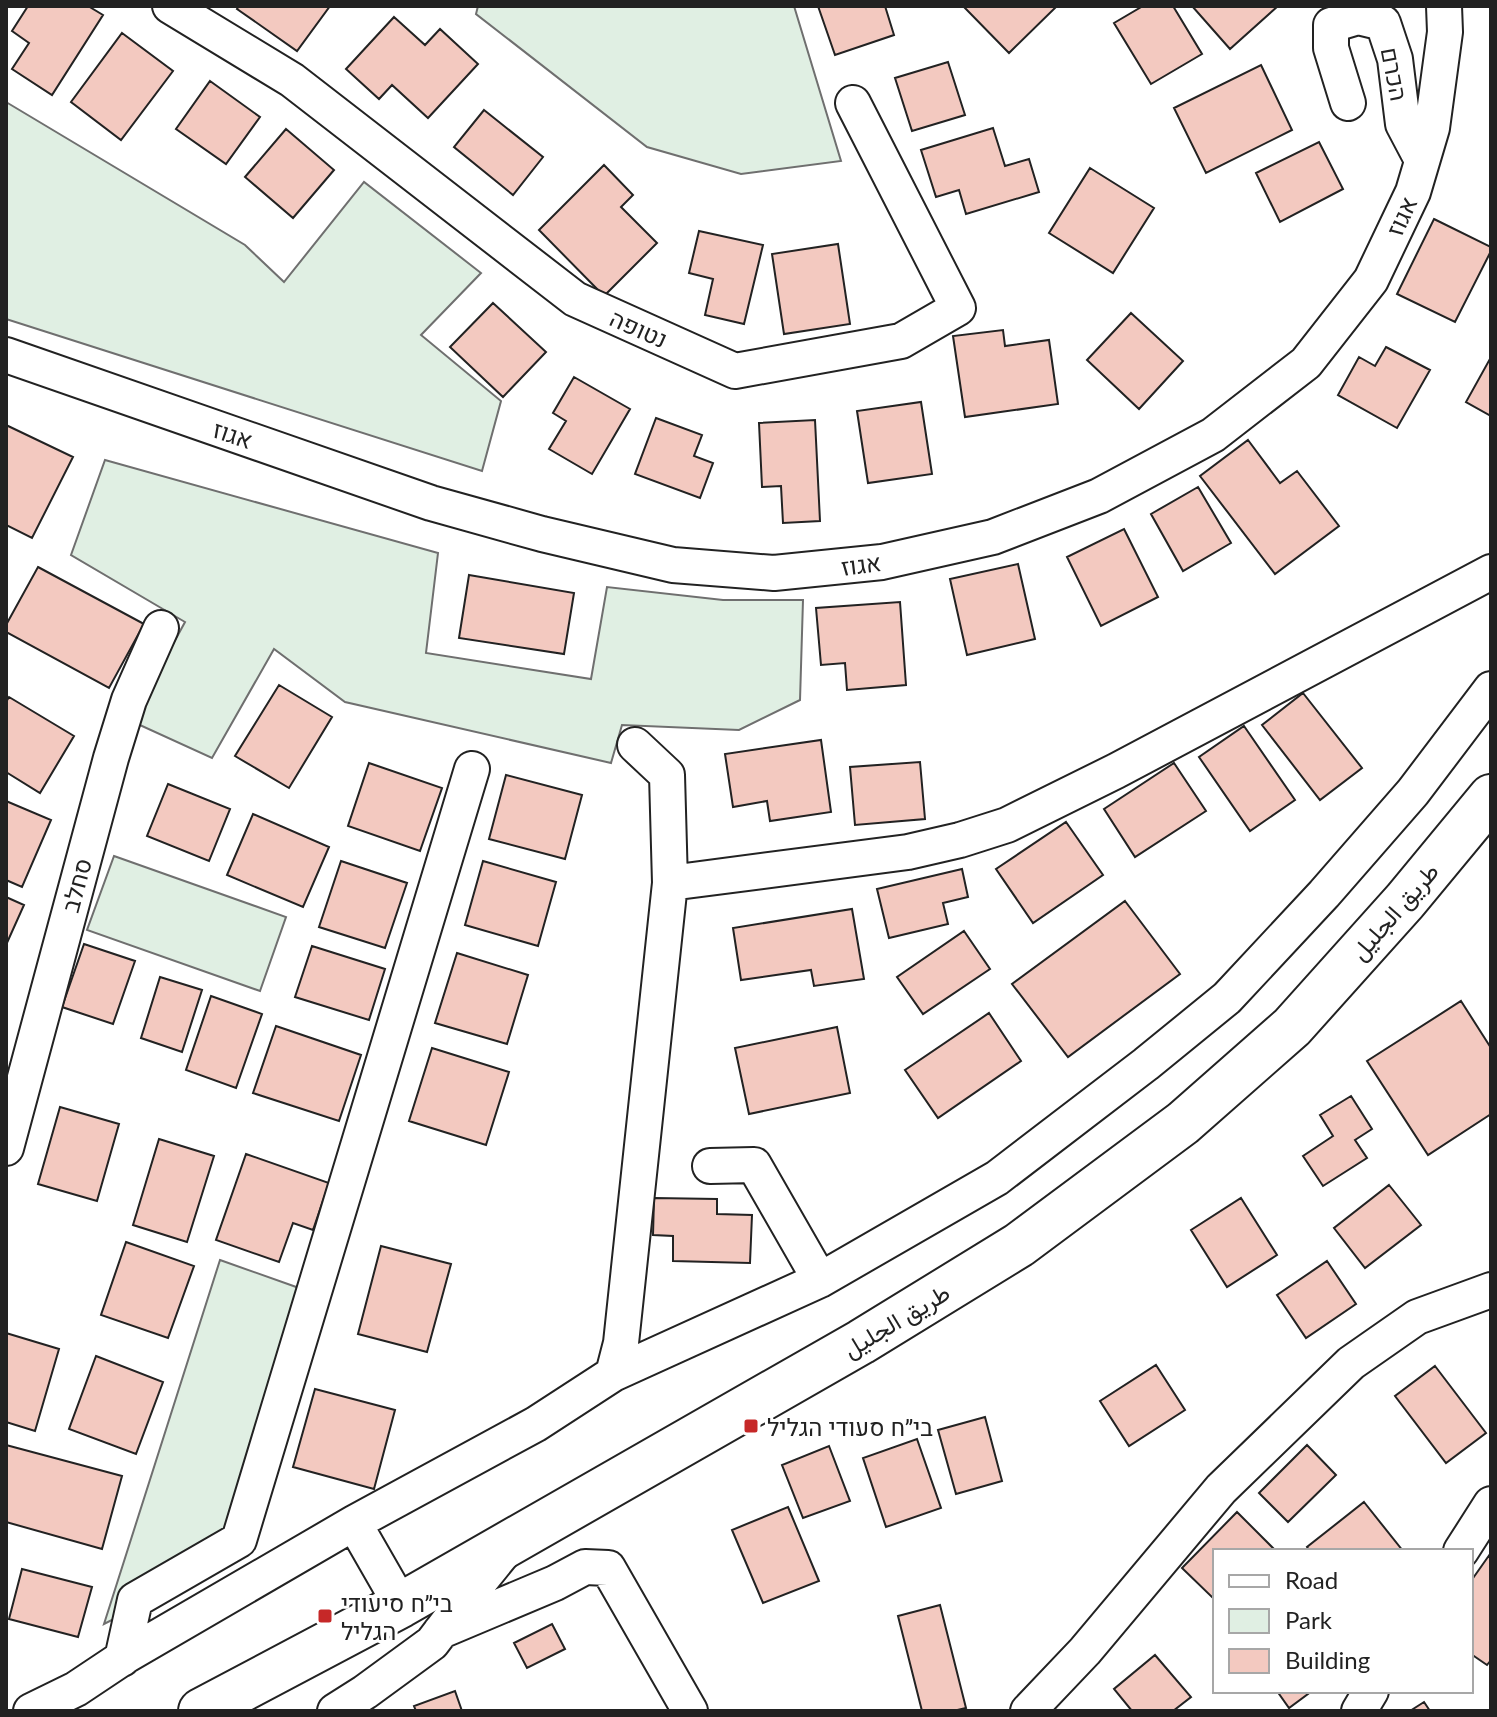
<svg xmlns="http://www.w3.org/2000/svg" width="1497" height="1717" font-family="Lato,Vazirmatn,Heebo,sans-serif">
<style>
.green{fill:#e0efe3;stroke:#6f6f6f;stroke-width:2}
.building{fill:#f3c9c0;stroke:#222;stroke-width:2}
.lines{fill:none;stroke-linecap:round;stroke-linejoin:round}
.minor-casing{stroke:#222;stroke-width:38}
.major-casing{stroke:#222;stroke-width:48}
.minor{stroke:#fff;stroke-width:34}
.major{stroke:#fff;stroke-width:44}
.poi-dot{fill:#c62828;stroke:#fff;stroke-width:3}
.labels{text-anchor:middle;dominant-baseline:central;stroke-width:6;stroke-linejoin:round;paint-order:stroke}
.street-label{font-size:24px;fill:#222;stroke:#fff}
.poi-label{font-size:24px;fill:#222;stroke:#fff;text-anchor:start}
</style>
<rect width="100%" height="100%" fill="#fff"/>
<path class="green" d="M478,6H794L841,161L741,174L647,147L476,14Z
M6,102L245,245L284,282L364,182L481,273L421,335L501,401L482,471L6,319Z
M105,460L438,553L426,653L591,679L607,587L723,600H803L800,700L739,730L622,725L611,763L345,702L274,649L212,758L131,721L185,622L71,555Z
M114,856L286,917L260,991L87,930Z
M220,1260L299,1288L221,1565L104,1624Z"/>
<path class="building" d="M28,6H88L103,15L52,95L12,69L29,43L12,31Z
M239,6H330L297,51L237,9Z
M818,6H885L894,35L835,55Z
M963,6H1057L1009,53Z
M1143,6H1173L1202,54L1151,84L1114,23Z
M1192,6H1278L1230,49Z
M394,17L425,45L440,29L478,64L428,118L392,85L379,99L346,69Z
M122,33L173,71L121,140L71,102Z
M948,62L965,115L912,131L895,78Z
M1261,65L1292,130L1206,173L1174,108Z
M210,81L260,117L226,164L176,129Z
M484,110L543,157L513,195L454,147Z
M993,128L1005,166L1029,159L1039,192L966,214L959,190L936,197L921,150Z
M286,129L334,170L293,218L245,177Z
M1319,142L1343,189L1280,222L1256,173Z
M604,165L633,195L621,207L657,243L604,296L539,230Z
M1090,168L1154,208L1113,273L1049,233Z
M1434,219L1491,247V251L1455,322L1397,294Z
M699,231L763,245L744,324L705,315L713,279L689,273Z
M838,244L850,324L784,334L772,254Z
M493,303L546,352L503,397L450,347Z
M1131,313L1183,361L1139,409L1087,360Z
M1003,330L1005,346L1049,340L1058,404L965,417L953,336Z
M1386,347L1430,370L1397,428L1338,395L1359,357L1375,366Z
M1491,357V416L1466,402Z
M574,377L630,409L592,474L549,449L566,421L553,413Z
M921,402L932,474L868,483L857,411Z
M656,418L702,435L694,456L713,463L700,498L635,474Z
M815,420L820,521L783,523L781,486L762,487L759,423Z
M6,425L73,457L32,538L6,525Z
M1248,440L1280,483L1297,471L1339,526L1275,574L1200,476Z
M1198,487L1231,543L1183,571L1151,514Z
M1124,529L1158,597L1101,626L1067,557Z
M1018,564L1035,639L967,655L950,579Z
M38,567L144,624L109,688L6,632V625Z
M469,575L574,593L564,654L459,638Z
M900,602L906,685L847,690L845,663L821,665L816,608Z
M279,685L332,717L289,788L235,756Z
M1303,693L1362,768L1320,800L1262,725Z
M9,697L74,736L40,793L6,772V702Z
M1244,726L1295,800L1250,831L1199,757Z
M821,740L831,812L770,821L767,801L733,807L725,754Z
M920,762L925,819L855,825L850,767Z
M369,763L442,788L420,851L348,826Z
M1174,763L1206,811L1135,857L1104,809Z
M506,775L582,795L565,859L489,839Z
M168,784L230,809L209,861L147,836Z
M6,801L51,820L22,887L6,880Z
M253,814L329,847L303,907L227,875Z
M1066,822L1103,875L1033,923L996,869Z
M341,861L407,883L385,948L319,927Z
M483,861L556,882L538,946L465,925Z
M962,869L968,897L943,903L948,924L889,938L877,889Z
M6,897L24,905L6,945Z
M1125,901L1180,974L1068,1057L1012,984Z
M852,909L864,979L814,986L811,970L741,980L733,928Z
M964,931L990,969L923,1014L897,977Z
M84,944L135,961L113,1024L62,1007Z
M312,946L385,969L369,1020L295,997Z
M457,953L528,975L507,1044L435,1023Z
M160,977L202,990L182,1052L141,1038Z
M211,996L262,1014L236,1088L186,1070Z
M1461,1001L1491,1048V1114L1428,1155L1367,1061Z
M989,1013L1021,1061L938,1118L905,1070Z
M276,1026L361,1055L339,1121L253,1093Z
M837,1027L850,1093L749,1114L735,1048Z
M432,1048L509,1072L486,1145L409,1121Z
M1351,1096L1372,1129L1355,1140L1367,1158L1323,1186L1303,1156L1333,1136L1320,1115Z
M60,1107L119,1124L97,1201L38,1184Z
M159,1139L214,1156L187,1242L133,1225Z
M246,1154L329,1183L313,1230L293,1223L279,1262L216,1240Z
M1389,1185L1421,1225L1365,1268L1334,1228Z
M654,1198L717,1199V1214L752,1215L750,1263L673,1261V1236L653,1235Z
M1241,1198L1277,1255L1227,1287L1191,1230Z
M126,1242L194,1266L168,1338L101,1315Z
M381,1246L451,1264L427,1352L358,1334Z
M1327,1261L1356,1304L1306,1338L1277,1295Z
M6,1333L59,1349L35,1431L6,1422Z
M96,1356L163,1382L136,1454L69,1429Z
M1156,1365L1185,1410L1129,1446L1100,1401Z
M1435,1366L1486,1433L1446,1463L1395,1396Z
M315,1389L395,1410L374,1489L293,1467Z
M985,1417L1002,1481L956,1494L938,1430Z
M917,1439L941,1508L886,1527L863,1458Z
M6,1445L122,1476L102,1549L6,1522Z
M1307,1445L1336,1475L1288,1522L1259,1493Z
M829,1446L850,1501L803,1518L782,1465Z
M1364,1502L1403,1551H1310L1307,1547Z
M788,1507L819,1581L763,1603L732,1530Z
M1237,1512L1276,1551H1215V1600L1182,1568Z
M1490,1554L1491,1660L1487,1665L1471,1654V1581Z
M22,1569L92,1587L78,1637L9,1619Z
M940,1605L966,1708L953,1711H922L898,1616Z
M552,1624L565,1649L527,1668L514,1643Z
M1155,1655L1191,1697L1173,1711H1132L1114,1689Z
M455,1691L462,1711H416L414,1706Z
M1277,1691H1312L1289,1708Z
M1424,1702L1430,1711H1410Z"/>
<g class="lines">
<g class="minor-casing">
<path id="minor" d="M170,6L292,80L575,299L735,371L901,341L958,308L853,103
M1348,103L1331,48V25L1358,17L1383,23L1395,59L1403,124L1422,160
M6,355L431,503L542,534L673,565L774,573L882,562L993,537L1099,496L1213,435L1306,363L1371,280L1413,192L1432,128L1445,32L1444,6
M670,883L908,852L960,840L1007,825L1116,771L1491,572
M6,1148L111,758L129,700L161,628
M710,1166L754,1165L820,1280
M613,1374L621,1343L670,883L667,775L635,745
M354,1523L536,1424L613,1374L820,1280L997,1178L1146,1064L1227,998L1324,894L1413,792L1491,689
M1461,1551L1491,1504
M441,1631L555,1583L585,1567L608,1568L690,1711
M122,1659L135,1600L239,1540L472,769
M31,1711L76,1689L127,1655L354,1523L401,1605
M335,1711L365,1692L432,1643L464,1601L502,1554
M1028,1711L1085,1651L1221,1489L1351,1363L1417,1317L1491,1290
M1359,1711L1371,1691"/>
</g>
<g class="major-casing">
<path id="major" d="M201,1711L401,1605L861,1342L1019,1245L1183,1123L1292,1027L1405,901L1491,797"/>
</g>
<use href="#minor" class="minor"/>
<use href="#major" class="major"/>
</g>
<g class="poi-dot">
<rect x="743" y="1418" width="16" height="16" rx="4"/>
<rect x="317" y="1608" width="16" height="16" rx="4"/>
</g>
<g class="labels">
<g class="street-label">
<text transform="translate(1395 74) rotate(79)">הכרם</text>
<text transform="translate(1401 216) rotate(-65)">אגוז</text>
<text transform="translate(639 328) rotate(24)">נטופה</text>
<text transform="translate(233 434) rotate(19)">אגוז</text>
<text transform="translate(861 564) rotate(-7)">אגוז</text>
<text transform="translate(76 885) rotate(-75)">סחלב</text>
<text transform="translate(1394 911) rotate(-49)">طريق الجليل</text>
<text transform="translate(896 1320) rotate(-31)">طريق الجليل</text>
</g>
<g class="poi-label">
<text x="767" y="1426">בי״ח סעודי הגליל</text>
<text x="341" y="1602">בי״ח סיעודי<tspan x="341" dy="28">הגליל</tspan></text>
</g>
</g>
<rect width="1497" height="1717" fill="none" stroke="#222222" stroke-width="16"/>
<rect x="1213" y="1549" width="260" height="144" fill="#ffffff" stroke="#a7a7a7" stroke-width="2"/>
<rect x="1229" y="1575" width="40" height="12" fill="#ffffff" stroke="#a7a7a7" stroke-width="2"/>
<text x="1285" y="1589" font-size="24" fill="#222222">Road</text>
<rect x="1229" y="1609" width="40" height="24" fill="#e0efe3" stroke="#a7a7a7" stroke-width="2"/>
<text x="1285" y="1629" font-size="24" fill="#222222">Park</text>
<rect x="1229" y="1649" width="40" height="24" fill="#f3c9c0" stroke="#a7a7a7" stroke-width="2"/>
<text x="1285" y="1669" font-size="24" fill="#222222">Building</text>
</svg>
